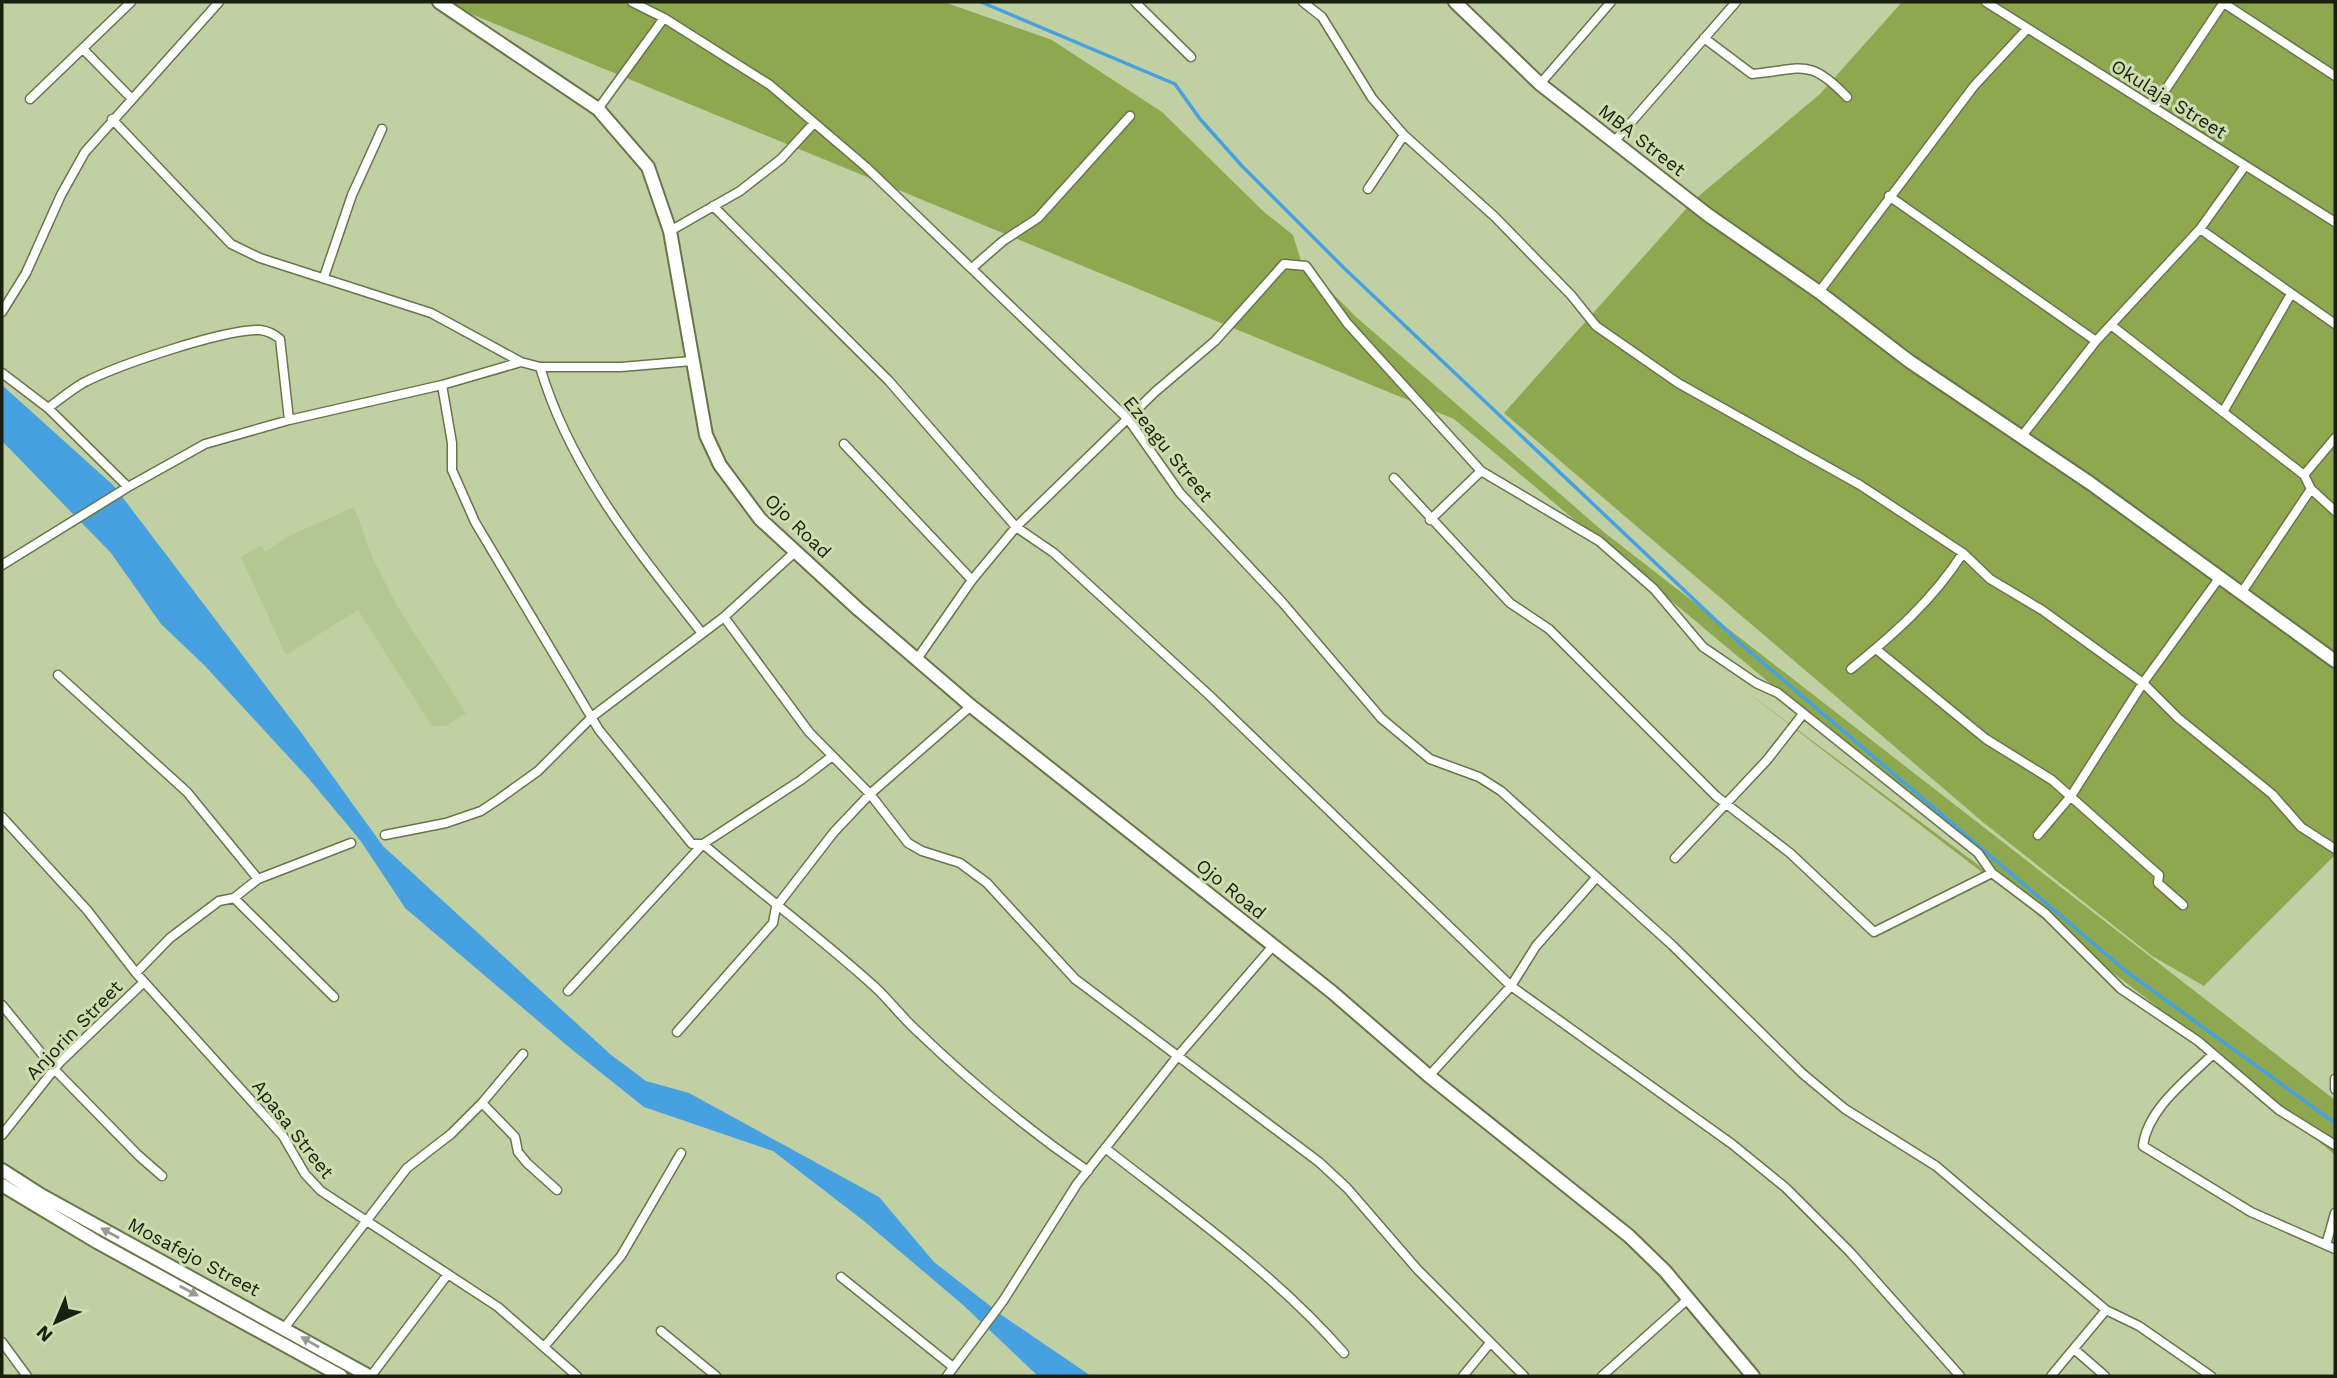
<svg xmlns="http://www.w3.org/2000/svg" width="2337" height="1378" font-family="'Work Sans',sans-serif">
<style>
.built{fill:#b5c792}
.green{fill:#8ea850}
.water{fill:#47a1e1}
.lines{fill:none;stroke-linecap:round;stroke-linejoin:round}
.stream{stroke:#47a1e1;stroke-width:3.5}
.street-casing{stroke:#68754b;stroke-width:11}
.secondary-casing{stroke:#68754b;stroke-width:16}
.street{stroke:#fff;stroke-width:8}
.secondary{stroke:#fff;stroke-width:12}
.oneway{fill:#989b93}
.labels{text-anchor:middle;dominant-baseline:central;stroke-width:6;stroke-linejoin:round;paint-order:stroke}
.street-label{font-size:19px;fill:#1a200e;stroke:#cdddaf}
</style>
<rect width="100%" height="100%" fill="#c1d0a2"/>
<path class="built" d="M354,507L373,559L397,606L466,713L446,726H432L358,610L286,655L241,557L261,545L265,552L287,537Z"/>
<path class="green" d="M442,2H944L1052,40L1162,112L1263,211L1293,235L1301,261L1355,316L1605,533L2335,1100V1155L2151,1002L1743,689L2061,927L1454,419Z
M1902,2H2335V855L2204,986L2152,956L1984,823L1504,413L1694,200L1820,94Z"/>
<path class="water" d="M2,385L114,486L300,731L383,846L610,1054L646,1081L689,1093L879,1197L934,1262L1003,1316L1091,1376H1038L963,1305L864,1221L773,1151L644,1107L570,1048L405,908L360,840L309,779L205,666L161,624L111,553L2,441Z"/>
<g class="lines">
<path class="stream" d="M981,2L1175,84L1200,119L1242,166L1344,268L1742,645L2127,972L2335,1123"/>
<g class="street-casing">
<path id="street" d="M632,2L664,18L770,85L866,167L1128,419L1180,493L1282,602L1381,718L1430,759L1479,777L1501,791L1672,945L1803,1074L1845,1109L1936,1166L2106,1310L2139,1326L2211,1376
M1135,2L1191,57
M1303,2L1322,17L1372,98L1404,135L1495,217L1571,295L1596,326L1678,383L1860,485L1963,553L1990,579L2042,610L2143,683L2178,718L2272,794L2301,827L2335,849
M1986,2L2335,222
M2222,2L2335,76
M1704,38L1752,74C1801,70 1808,56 1847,97
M83,49L132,99
M1540,84L1611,2
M30,99L131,2
M2154,107L2224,2
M598,109L664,18
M112,119L231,244L260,258L431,313L521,362
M1613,143L1736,2
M1368,189L1404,135
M1889,196L2096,341
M713,206L889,381L1016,527L1054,553L1209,695L1511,986L1732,1144L1786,1188L1850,1252L1960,1376
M2200,229L2335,324
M670,231L740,191L781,159L814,123
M972,268L1003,241L1038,218L1130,116
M324,277L352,195L382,129
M1819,292L1974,86L2027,29
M2,312L26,273L61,195L85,152L219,2
M2111,325L2304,475L2311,489L2335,511
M540,367C570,469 637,550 701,632
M2,373L48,408L128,487
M442,385L452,443V470L475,522L599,730L692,844H703C759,892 820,937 875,987C889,1000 901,1016 915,1029C968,1080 1027,1129 1088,1171
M48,408C59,400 71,390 83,383C118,365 224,329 260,330C269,331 274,334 280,339L289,420
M2223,412L2291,294
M2022,436L2096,341L2200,229L2245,166
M844,444L972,580
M2304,475L2335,438
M1394,478L1510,603L1549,629L1716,796L1790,853L1874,932L1992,873
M1430,520L1481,471
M2,565L128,487L205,444L289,420L442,385L521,362L540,367H621L692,361
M2242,592L2311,489
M724,617L809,732L870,794L908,843L922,851L960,863L987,883L1075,979L1319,1162L1347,1188L1418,1270L1524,1376
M1876,649L1986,739L2052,780L2159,875L2158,883L2183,905
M917,659L972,580L1016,527L1155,392L1215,341L1284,264L1306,266L1347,323L1481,471L1599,541L1654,589L1703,647L1756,683L1778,693L1978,853L1992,873L2045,913L2121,989L2198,1041L2279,1110L2335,1145
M1851,669C1894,634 1932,601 1963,553
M58,675L187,792L258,879
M2,817L87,910L136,973L283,1136L305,1174L321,1191L498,1307L577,1376
M385,835L446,823L481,811L499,799L538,771L593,716L724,617L796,551
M2038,835L2071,796L2143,683L2220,577
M1675,858L1767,760L1803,714
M234,898L334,997
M136,973L170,938L219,901L234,898L258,879L351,843
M568,991L703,844L801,780L831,757
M2,1005L55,1070L138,1155L162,1176
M677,1032L773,923L776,907L834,832L870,794L971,706
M2212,1055C2188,1079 2147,1109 2143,1146L2251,1212L2335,1249
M1429,1076L1511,986L1536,946L1596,878
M2335,1079V1089
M482,1103L515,1137L518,1152L527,1163L557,1190
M2,1135L60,1062L144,982
M1105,1148C1188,1213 1275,1274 1344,1353
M2326,1245L2335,1213
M841,1277L953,1367
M285,1327L407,1168L451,1134L482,1103L523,1054
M661,1331L716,1376
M2,1342L27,1376
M544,1347L621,1256L681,1153
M2074,1349L2105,1376
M371,1376L448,1274
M947,1376L1003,1301L1077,1184L1177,1057L1272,947
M1463,1376L1490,1343
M1602,1376L1688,1299
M2051,1376L2106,1310"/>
</g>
<g class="secondary-casing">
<path id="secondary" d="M439,2L598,109L648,167L670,231L706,435L720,465L760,519L858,609L971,706L1332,992L1429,1076L1629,1236L1665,1271L1753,1376
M1455,2L1540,84L1708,215L1819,292L1909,361L2090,483L2335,661
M2,1170L41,1195L369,1376
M2,1185L97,1242L341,1376"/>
</g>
<use href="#street" class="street"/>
<use href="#secondary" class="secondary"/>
</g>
<defs><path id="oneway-solid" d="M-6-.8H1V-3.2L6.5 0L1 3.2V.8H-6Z" transform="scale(1.75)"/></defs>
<g class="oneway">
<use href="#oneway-solid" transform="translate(110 1233) rotate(-151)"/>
<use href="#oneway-solid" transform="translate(189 1291) rotate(28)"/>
<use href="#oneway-solid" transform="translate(310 1342) rotate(-150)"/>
</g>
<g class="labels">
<g class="street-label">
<text transform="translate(2169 99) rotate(32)">Okulaja Street</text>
<text transform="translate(1642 140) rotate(38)">MBA Street</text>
<text transform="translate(1168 449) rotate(51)">Ezeagu Street</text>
<text transform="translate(798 526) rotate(44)">Ojo Road</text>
<text transform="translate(1231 889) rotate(39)">Ojo Road</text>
<text transform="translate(74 1030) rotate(-46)">Anjorin Street</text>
<text transform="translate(293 1129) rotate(52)">Apasa Street</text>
<text transform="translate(194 1257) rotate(28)">Mosafejo Street</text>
</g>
</g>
<rect width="2337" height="1378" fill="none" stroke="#1a200e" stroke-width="7"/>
<g transform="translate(56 1322) rotate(224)" stroke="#cdddaf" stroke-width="5" paint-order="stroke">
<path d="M0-5L12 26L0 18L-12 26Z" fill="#1a200e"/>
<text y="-10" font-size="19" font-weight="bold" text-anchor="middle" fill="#1a200e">N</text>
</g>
</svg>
